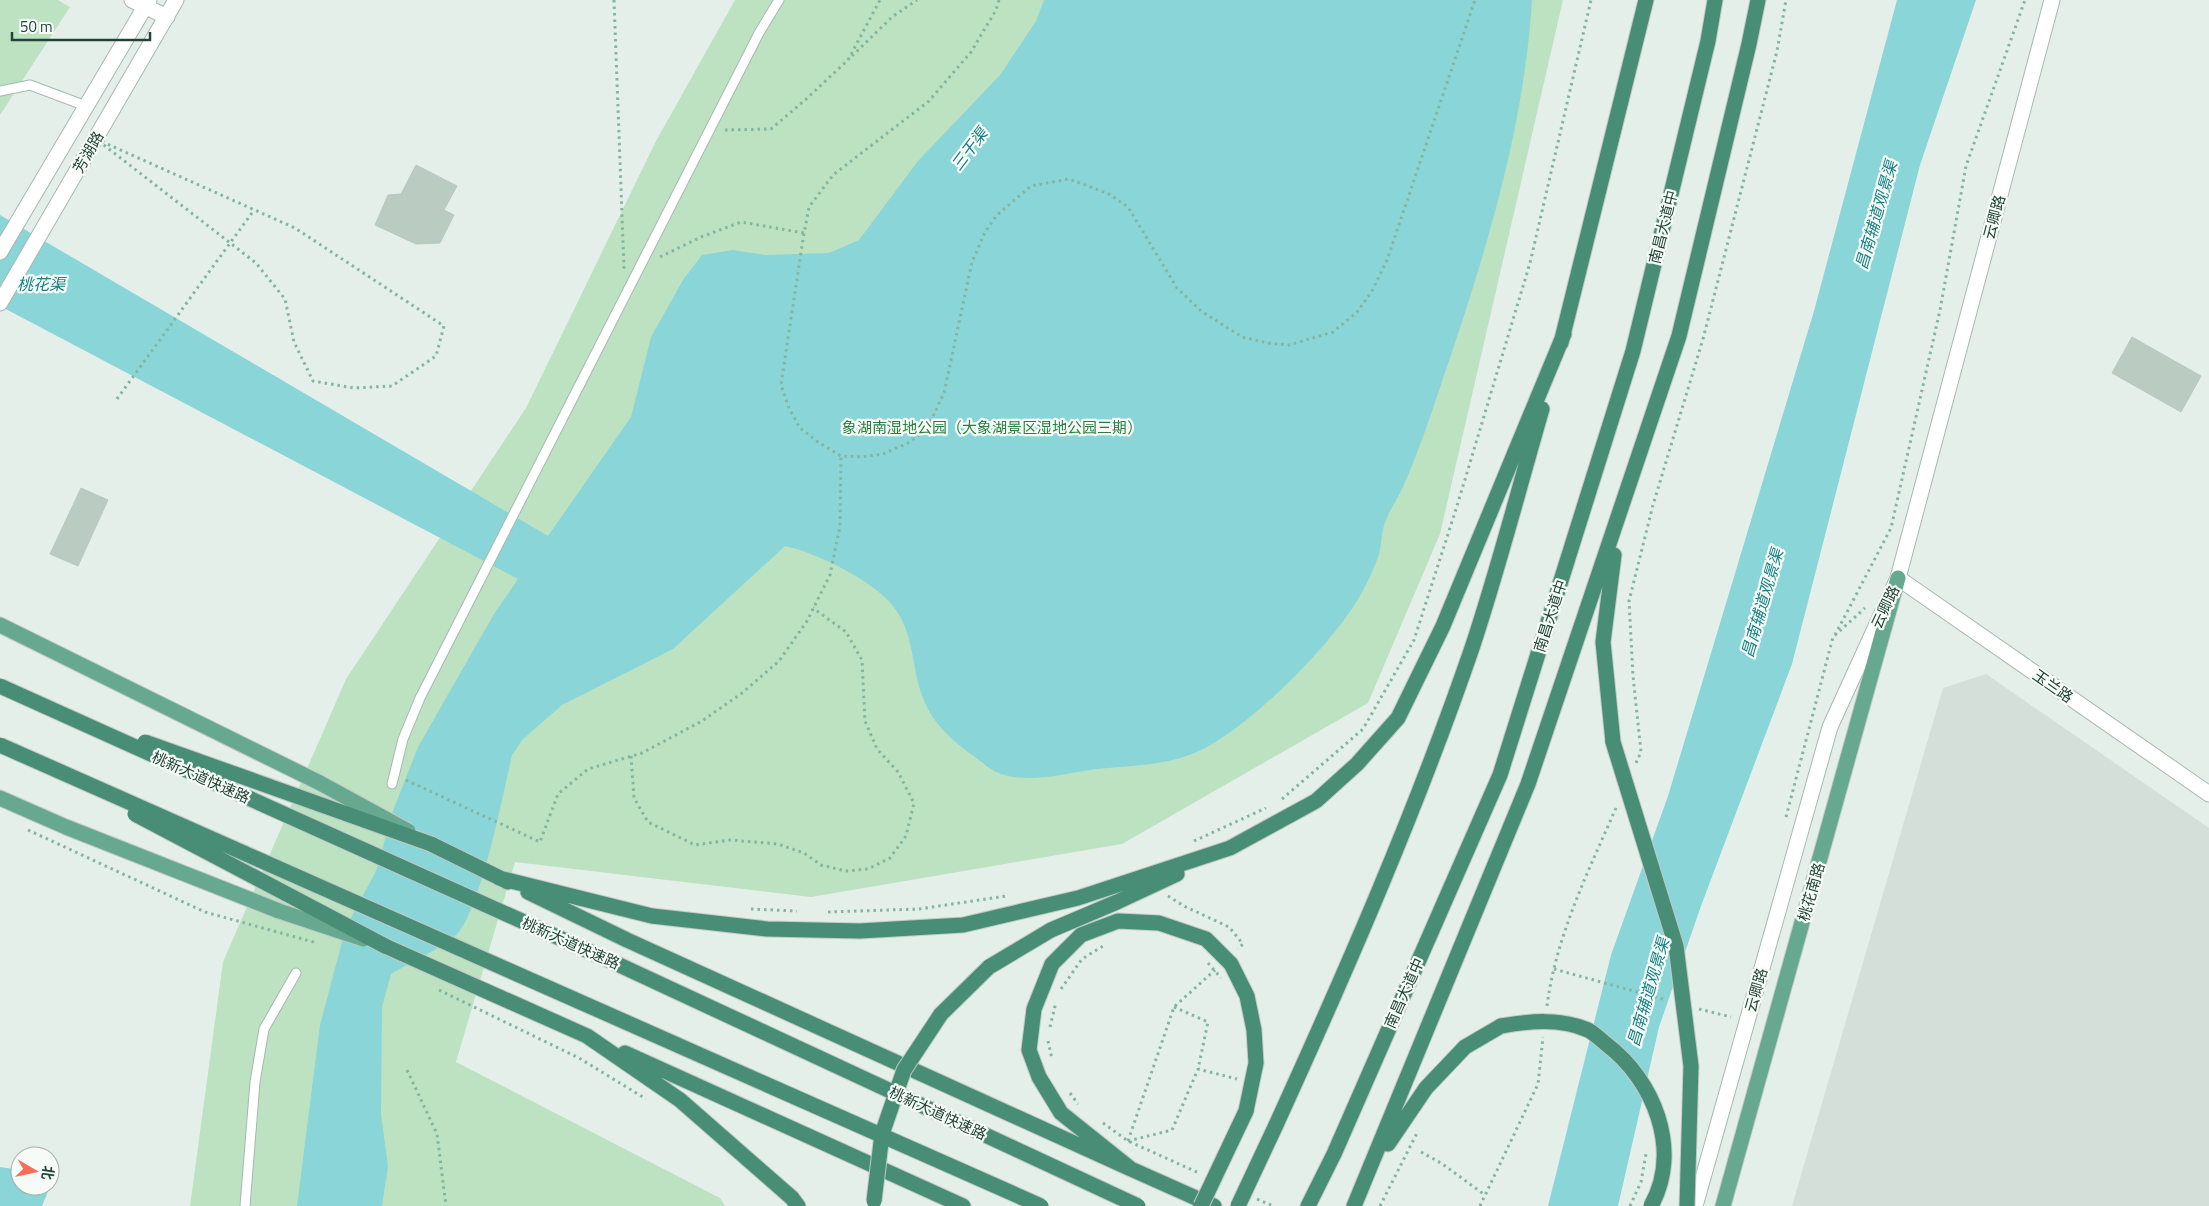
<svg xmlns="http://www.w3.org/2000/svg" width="2209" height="1206" font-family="'Titillium Web','Noto Sans SC',sans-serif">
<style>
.built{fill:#d3dfd8}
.green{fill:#bde2c2}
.water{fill:#8ad5d8}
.building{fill:#bacbc2;stroke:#b7cac0}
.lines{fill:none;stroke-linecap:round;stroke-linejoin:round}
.service-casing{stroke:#a7b8b1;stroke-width:11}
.minor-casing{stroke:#a7b8b1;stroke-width:17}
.tertiary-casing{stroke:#a7b8b1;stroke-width:17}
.primary-casing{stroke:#c1cac7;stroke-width:17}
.trunk-casing{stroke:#c1cac7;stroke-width:17}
.path{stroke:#83b5a0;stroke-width:3;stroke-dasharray:2.5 4;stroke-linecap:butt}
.service{stroke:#fff;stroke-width:9}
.minor{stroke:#fff;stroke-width:15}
.tertiary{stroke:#fff;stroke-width:15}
.primary{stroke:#66a890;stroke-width:15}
.trunk{stroke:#488d76;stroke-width:15}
.primary-bridge-casing{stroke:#c1cac7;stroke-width:17;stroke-linecap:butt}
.trunk-bridge-casing{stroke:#c1cac7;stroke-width:17;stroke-linecap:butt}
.path-bridge{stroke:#83b5a0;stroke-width:3;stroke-dasharray:2.5 4;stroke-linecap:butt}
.primary-bridge{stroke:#66a890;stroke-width:15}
.trunk-bridge{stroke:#488d76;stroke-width:15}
.labels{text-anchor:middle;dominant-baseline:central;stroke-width:4.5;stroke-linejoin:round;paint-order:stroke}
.street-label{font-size:15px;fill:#224337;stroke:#f6fbf8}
.park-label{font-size:15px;fill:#297e40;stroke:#f6fbf8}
.water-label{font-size:16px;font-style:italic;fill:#168085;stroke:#f6fbf8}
</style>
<rect width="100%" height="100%" fill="#e5efea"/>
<path class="built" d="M1986,674L2209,828V1206H1792L1943,688Z"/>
<path class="green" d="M0,0H58L70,7L0,115Z
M735,0H1563L1440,534L1368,703L1122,844L811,897L515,862L456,1062L720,1198L725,1206H190L223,962L346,679L526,408L656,141Z"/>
<path class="water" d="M1044,0H1532C1525,119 1490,239 1452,352C1436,398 1422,445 1402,489C1397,500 1390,509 1386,520C1381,531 1382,543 1379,554C1374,570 1364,590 1355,604C1326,650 1253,723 1205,748C1172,766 1134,765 1097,769C1066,773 1031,784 1001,774C991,771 981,761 972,755C951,739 933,724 923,698C911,668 915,633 893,606C874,581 815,552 785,546L673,649L562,705L522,740L512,755C504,790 480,914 456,935C440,949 410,963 391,974L382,1007L381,1114L388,1166L382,1206H297L320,1025L346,927L376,871L394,808L418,747L494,614L518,579L0,306V215L548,536L631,417L651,337L683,280L702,255L733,250L765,255L829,253L859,240L918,161L1000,75L1036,21Z
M1897,0H1976L1920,165L1792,664L1701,906L1659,1027L1618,1206H1548L1611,955L1668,796L1814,311Z
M0,1167L20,1170V1186H50V1172L54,1177L42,1206H0Z"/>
<path class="building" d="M416,165L457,186L444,210L454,215L440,243L416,244L375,225L388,195L401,194Z
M2132,337L2201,376L2181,412L2112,373Z
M81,488L108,500L78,566L50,554Z"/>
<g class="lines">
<g class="service-casing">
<path id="service" d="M0,91L30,85L86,106
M392,784L403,739L420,698L759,33L779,0
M245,1206L255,1082L264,1029L296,973"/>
</g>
<g class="minor-casing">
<path id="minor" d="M1898,578L2209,794
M1695,1206L1830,727L1898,578L2052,0"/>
</g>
<g class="tertiary-casing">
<path id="tertiary" d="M132,0L167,17
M0,252L149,0
M0,303L176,0"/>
</g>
<g class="primary-casing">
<path id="primary" d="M0,625L320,783
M0,798L66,827L279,911
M1723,1206L1898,578"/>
</g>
<g class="trunk-casing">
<path id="trunk" d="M1561,343L1646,0
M1613,742L1603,642L1614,555
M431,844L508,882
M499,878L652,916L767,929L860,931L963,925L1078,898L1230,848L1316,801L1357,764L1398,718L1443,626L1564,334
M528,892L627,940L1131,1169
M385,946L587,1036L680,1100L792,1198L798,1206
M989,967L1051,930L1117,902L1177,874
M625,1053L963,1206
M1276,1125C1347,969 1416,811 1472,648C1498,570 1519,488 1542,409
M1388,1144L1426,1088L1465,1047L1501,1026
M1214,1206L1131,1169L1061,1113L1039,1077L1029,1050L1034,1009L1052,964L1081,935L1118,921L1159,923L1206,939L1231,964L1247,996L1254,1030L1256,1063L1246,1111
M1308,1206L1334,1154L1500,775L1633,351L1708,41L1715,0
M1354,1206L1528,784L1679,336L1749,44L1758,0"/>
</g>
<path class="path" d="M614,0L624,269
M999,0L996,10L971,52L929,101L833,175L809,207L803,239L781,385L789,408L800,428L818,442L841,456L861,457L883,454L908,443L927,429L944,393L972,262L985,232L997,215L1031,186L1069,179L1109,194L1128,207L1177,288L1201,311L1242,337L1268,343L1289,345L1333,332L1357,312L1372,291L1387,260L1475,0
M852,56L892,17L917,0
M725,130L771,129L805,100L848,60L880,0
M96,139L295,228L444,326L436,356L392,386L354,388L313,381L294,342L285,299L256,263Z
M660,257L701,237L741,222L804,233
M117,399L254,210
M1835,635L1891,528L1940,310L1966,166L2025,0
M631,756L634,798L648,822L695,845L730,840L778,844L804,853L821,865L846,871L868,869L890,858L906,836L914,803L898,772L877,749L865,721L862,660L846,632L813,608
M1636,763L1641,752L1633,676L1629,601L1653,505L1703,339L1777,51L1786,0
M406,780L540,842L558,794L588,769L642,753L702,721L742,693L779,661L807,621L830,575L840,526L841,456
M1282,799L1363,729L1414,640L1457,506L1530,263L1591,0
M1786,817L1833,637L1865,608
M28,830L205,912L317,943
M1194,841L1266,808
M1168,896L1184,906L1229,927L1243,944L1238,949
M751,909L797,911
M828,912L919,909L1006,896
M1554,969L1666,1000
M1061,989L1082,959L1103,946
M439,990L579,1058L646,1099
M1547,1006C1556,936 1588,872 1616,808
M1174,1007L1208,1022L1198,1069L1237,1079
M1699,1009L1731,1017
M1050,1027L1056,1002
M1048,1041L1052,1059
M407,1070L437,1134L446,1206
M1070,1093L1078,1104
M1103,1123L1128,1141L1199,1173
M1128,1141L1174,1007L1215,970
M1128,1141L1172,1130L1198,1069
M1421,1152L1441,1163L1485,1195
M1257,1199L1273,1206
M1380,1206L1417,1133
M1480,1206L1538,1084L1543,1037
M1630,1206L1641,1182L1646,1154"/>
<use href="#service" class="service"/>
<use href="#minor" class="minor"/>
<use href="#tertiary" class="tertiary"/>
<use href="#primary" class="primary"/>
<use href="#trunk" class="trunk"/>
<g class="primary-bridge-casing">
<path id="primary-bridge" d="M320,783L408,831
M279,911L363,939"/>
</g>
<g class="trunk-bridge-casing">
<path id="trunk-bridge" d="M0,686L615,963L1138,1206
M145,742L431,844
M1613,742L1676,946L1691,1066L1687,1206
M0,745L1041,1206
M135,814L385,946
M1501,1026C1530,1021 1560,1018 1588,1030C1594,1033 1600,1039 1606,1044C1654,1080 1682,1150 1651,1206
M874,1201L882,1134L904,1070L941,1014L989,967
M1201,1206L1246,1111
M1238,1206L1276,1125"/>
</g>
<path class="path-bridge" d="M1208,963L1221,978"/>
<use href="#primary-bridge" class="primary-bridge"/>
<use href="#trunk-bridge" class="trunk-bridge"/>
</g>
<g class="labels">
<g class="street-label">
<text transform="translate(88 152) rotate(-60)">芳湖路</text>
<text transform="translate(1994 217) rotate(-75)">云卿路</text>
<text transform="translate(1663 227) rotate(-76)">南昌大道中</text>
<text transform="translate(1885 607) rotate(-65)">云卿路</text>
<text transform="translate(1550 616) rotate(-72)">南昌大道中</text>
<text transform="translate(2053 686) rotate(35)">玉兰路</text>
<text transform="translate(201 777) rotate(24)">桃新大道快速路</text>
<text transform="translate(1811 892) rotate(-74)">桃花南路</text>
<text transform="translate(571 943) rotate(24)">桃新大道快速路</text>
<text transform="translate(1756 990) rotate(-74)">云卿路</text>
<text transform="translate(1404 993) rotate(-66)">南昌大道中</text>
<text transform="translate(938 1113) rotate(25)">桃新大道快速路</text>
</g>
<g class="park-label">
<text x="992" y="427">象湖南湿地公园（大象湖景区湿地公园三期）</text>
</g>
<g class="water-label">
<text transform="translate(969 149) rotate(-53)">三干渠</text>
<text transform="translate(1876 215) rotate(-74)">昌南辅道观景渠</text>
<text x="41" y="284">桃花渠</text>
<text transform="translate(1762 603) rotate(-74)">昌南辅道观景渠</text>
<text transform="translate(1648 992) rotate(-74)">昌南辅道观景渠</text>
</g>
</g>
<g transform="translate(35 1171) rotate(99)"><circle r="24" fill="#f6fbf8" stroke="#a1b1ab"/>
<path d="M0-4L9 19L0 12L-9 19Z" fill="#fc6c56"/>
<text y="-8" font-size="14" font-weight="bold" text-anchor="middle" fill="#224337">北</text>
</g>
<path d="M12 32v8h138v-8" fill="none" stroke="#224337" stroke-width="2.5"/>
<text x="20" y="32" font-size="15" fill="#224337" stroke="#f6fbf8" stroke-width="4" paint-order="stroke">50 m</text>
</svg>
